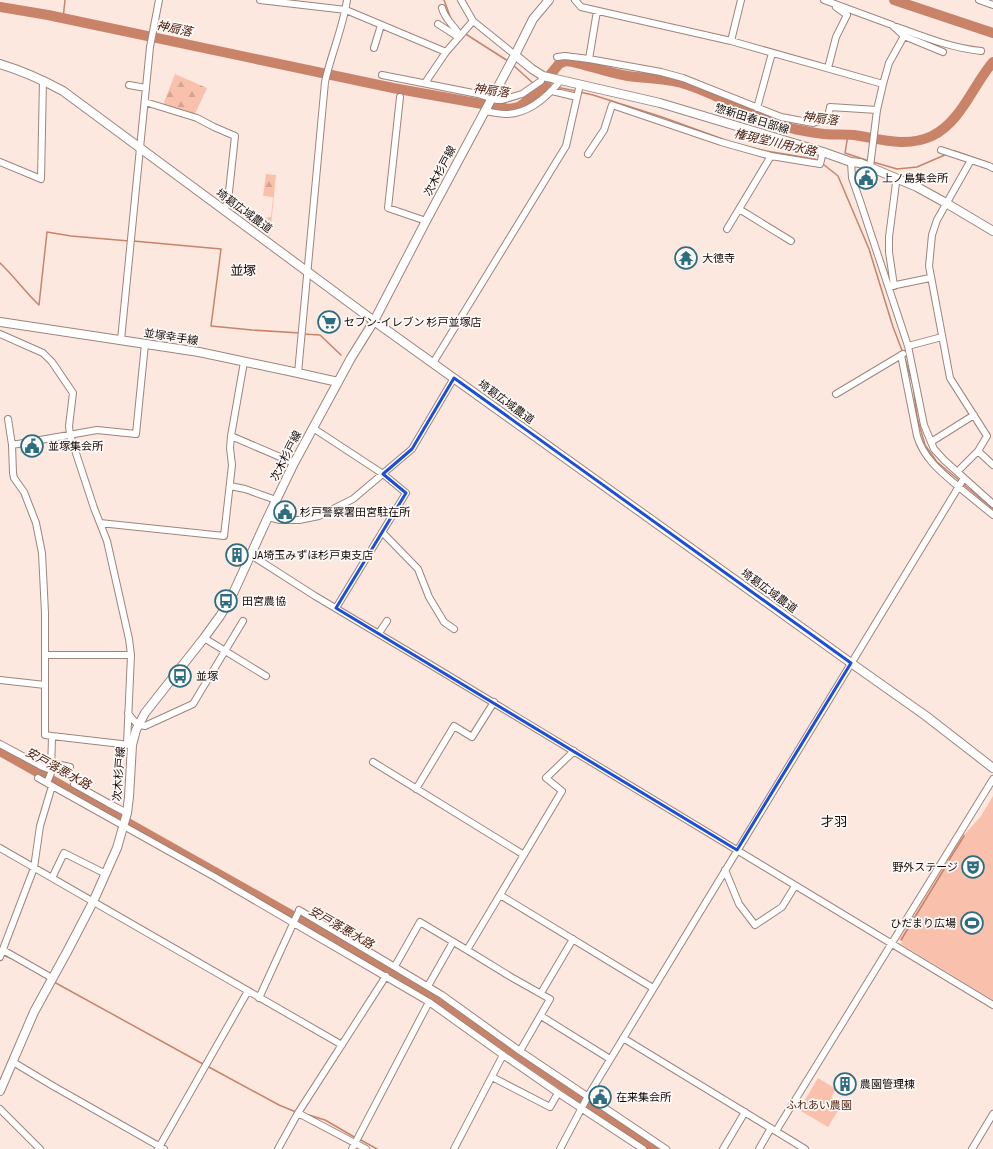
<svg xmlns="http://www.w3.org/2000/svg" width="993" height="1149" font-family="'Source Sans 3','Noto Sans JP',sans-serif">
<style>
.forest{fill:url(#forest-firs)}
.green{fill:#f9c1ac}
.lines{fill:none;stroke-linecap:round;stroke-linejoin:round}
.stream{stroke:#c88369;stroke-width:1.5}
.river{stroke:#c88369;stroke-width:10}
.street-casing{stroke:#9d857c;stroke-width:8}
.secondary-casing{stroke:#9d857c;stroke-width:10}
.street{stroke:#fff;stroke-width:6}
.secondary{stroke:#fff;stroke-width:8}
.marked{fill:none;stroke:#1d4ed8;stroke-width:3;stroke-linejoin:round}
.labels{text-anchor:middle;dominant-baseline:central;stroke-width:3.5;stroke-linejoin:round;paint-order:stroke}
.street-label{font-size:11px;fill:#120a07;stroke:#fef9f7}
.poi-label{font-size:11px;fill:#120a07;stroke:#fef9f7;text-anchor:start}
.park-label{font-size:11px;fill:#4c1f0d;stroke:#fef9f7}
.water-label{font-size:12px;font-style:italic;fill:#471a08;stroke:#fef9f7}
.quarter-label{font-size:13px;fill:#120a07;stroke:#fef9f7}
</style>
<defs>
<pattern id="forest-firs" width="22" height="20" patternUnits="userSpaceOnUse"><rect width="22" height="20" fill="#f9c1ac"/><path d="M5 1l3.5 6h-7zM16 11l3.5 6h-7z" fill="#d4a492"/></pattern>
</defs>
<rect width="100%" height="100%" fill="#fde8e0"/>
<path class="forest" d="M175,74L207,88L195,114L193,115L163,105Z
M266,174L276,175L270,236L262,230L264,218L271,217L273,197L263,196Z"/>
<path class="green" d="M993,796V1000L901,944L902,941L899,940L963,833L965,834L981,816Z
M818,1078L836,1089L831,1097L842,1104L828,1127L799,1110Z"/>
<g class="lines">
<path class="stream" d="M444,0L451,19
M63,19L65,0
M464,33L508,61
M513,65L534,84
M539,86L546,85L553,87
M556,87L576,91
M580,92L593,95L662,117L728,141
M848,135L845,153L869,161
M745,146L766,151L815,159L818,161
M953,152L955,151L989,163
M873,162L897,169L917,167L947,154
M823,164L838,176L869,249L893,327L903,353
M133,241L221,249L211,326L252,330L300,333
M0,263C14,276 25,292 39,305L47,232L71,236L129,241
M303,334L320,335L341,355
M904,356L913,385L917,417L925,445L937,462L960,481
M963,484L993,509
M949,860L964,836
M901,940L946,866
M3,955L13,959
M54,982L203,1064
M207,1066L279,1105L296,1112
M309,1115L325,1120L356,1138
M359,1139L377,1149"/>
<path class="river" d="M894,0L993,33
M0,7L48,15L393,88L510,109L519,107L523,104L546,85L550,75L559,64L566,61L573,62C591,66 609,73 628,76C648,79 669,78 688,85C724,97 757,119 794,129C804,131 814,133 824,134C834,135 844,134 854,135C880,139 906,148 932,136C961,122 973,85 993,62
M0,751L332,938L446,1005L655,1149"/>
<g class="street-casing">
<path id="street" d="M260,0L346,10L446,52L473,21
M461,0L473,21L515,55
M575,0L581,7L731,41L883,84
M824,0L892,25L904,36L943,52
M979,0L993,5
M442,8C445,20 455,26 460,36
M438,24L455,35L460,36
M897,27C924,37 952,48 981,51
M731,41L741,0
M374,48L381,25
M557,57L565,56L589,59L661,72L683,78L781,117L813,123L828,118L830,107L877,110
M589,59L597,11
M828,68L836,37L847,15L836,7
M382,75L478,94L496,100H502L522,94L541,81L543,76
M425,83L446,52
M129,85L146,88
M552,91L577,97
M400,97L388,208L426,221
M145,102L197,118L214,127L235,136L228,201L224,210
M757,108L772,53
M484,111C492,112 499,114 506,114C528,114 548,96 561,80
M941,150L989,166L993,168
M588,154L604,130L612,105L721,142L771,156
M0,162L41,179L43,80
M851,162L852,178L860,201L908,346L924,425L931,442L934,449L944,460L993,504
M870,167L877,110L883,84L889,63L904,36
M739,209L791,241
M727,229L771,156L820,164L823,152
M891,286L930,278
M894,286L889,252V237L896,183L898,179
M0,334L43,353L52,362L73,393L69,426L70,435L94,508L107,541L129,639L131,655L127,744
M121,340L150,47L159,0
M908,346L942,337
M901,355L917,436C924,459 942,473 960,488C971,497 982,506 993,515
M433,363L566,146L580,84
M298,373L325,82C331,54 343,28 347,0
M836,394L903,354
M8,419L12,445L13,473L14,478L24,492L36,523L42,553L45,613V735L52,736L130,745
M313,428L383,474L406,493L336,608
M231,436L294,463
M931,442L974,415
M12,445L97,430L136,434L145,344
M978,451L993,465
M957,472L978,451L987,436L950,378L929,266L932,235L937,220L971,160
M230,486L245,489L276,500
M268,517L280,520H299L319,516L353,499L412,449L454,378
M100,523L224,536L232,465L230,448L231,436L244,362
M382,532L418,569L429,597L444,622L454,629
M251,555L315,596L431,665L993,1005
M379,633L387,621
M204,638L266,676
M45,655H131
M0,680L45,685
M128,713C133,720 136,725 145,726L193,704L243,621
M0,744L43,767L51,770
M574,751L546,778L562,791L467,950L511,977L550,999L520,1051L666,1149
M373,762L524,855
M51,763L70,767
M38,778L213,876L429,1002L503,1055L558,1093L643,1149
M47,783L51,773L52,736
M74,784L108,803L127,813
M416,789L454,726L472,737L494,702
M0,848L342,1045
M725,870L739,904L755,925L782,907L795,886
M52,878L64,853L106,874
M500,895L653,988
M299,910L442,995L520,1051
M3,950L52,978
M0,957L34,868L40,826L52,786
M395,966L420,922L467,950
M428,986L453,942
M541,993L573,939
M259,998L298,913
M541,1016L610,1059
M623,1038L805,1149
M13,1062L53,1086L164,1149
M492,1077L550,1107L558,1093
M0,1109L40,1149
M298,1113L366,1149
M776,1131L993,779
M158,1149L248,991
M278,1149L298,1113L386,976
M352,1149L429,1002
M454,1149L503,1055
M560,1149L588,1096L964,478
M723,1149L745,1112
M759,1149L771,1128
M972,1149L993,1114"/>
</g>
<g class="secondary-casing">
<path id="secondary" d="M515,55L532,69L543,76L660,103L823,152L851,162L860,163L917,187L946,203L993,231
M0,64C23,71 43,80 63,91L374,321L851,663L926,716L993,768
M0,322L199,352L298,373L338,382
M0,1091L34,1012L68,950L93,902L117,848L127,813L129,797L132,745L136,730L145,713L204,638L220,616L231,598L268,517L294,463L351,358L374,321L426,221L515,55L533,19L549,0"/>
</g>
<use href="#street" class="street"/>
<use href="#secondary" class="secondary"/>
</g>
<path class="marked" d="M454,378L851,663L737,850L336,608L406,493L383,474L412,449Z"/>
<defs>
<g id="civic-ring" transform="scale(1.15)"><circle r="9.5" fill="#fef9f7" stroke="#2c6d81" stroke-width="1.5"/><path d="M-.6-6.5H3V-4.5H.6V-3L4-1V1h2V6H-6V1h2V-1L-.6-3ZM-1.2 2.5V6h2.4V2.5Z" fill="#2c6d81"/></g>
<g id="temple-ring" transform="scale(1.15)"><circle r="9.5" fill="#fef9f7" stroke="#2c6d81" stroke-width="1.5"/><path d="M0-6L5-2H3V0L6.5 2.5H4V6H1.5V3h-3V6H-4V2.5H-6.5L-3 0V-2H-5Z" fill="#2c6d81"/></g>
<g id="supermarket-ring" transform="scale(1.15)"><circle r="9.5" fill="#fef9f7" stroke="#2c6d81" stroke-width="1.5"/><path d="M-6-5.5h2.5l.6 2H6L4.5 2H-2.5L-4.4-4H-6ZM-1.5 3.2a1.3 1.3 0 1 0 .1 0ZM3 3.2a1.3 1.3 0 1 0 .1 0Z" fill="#2c6d81"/></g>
<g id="building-ring" transform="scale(1.15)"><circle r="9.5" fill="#fef9f7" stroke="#2c6d81" stroke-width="1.5"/><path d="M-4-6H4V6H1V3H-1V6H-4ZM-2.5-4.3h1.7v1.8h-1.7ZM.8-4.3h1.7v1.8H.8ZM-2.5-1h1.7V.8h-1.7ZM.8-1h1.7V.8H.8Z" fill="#2c6d81"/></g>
<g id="bus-ring" transform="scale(1.15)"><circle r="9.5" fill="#fef9f7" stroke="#2c6d81" stroke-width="1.5"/><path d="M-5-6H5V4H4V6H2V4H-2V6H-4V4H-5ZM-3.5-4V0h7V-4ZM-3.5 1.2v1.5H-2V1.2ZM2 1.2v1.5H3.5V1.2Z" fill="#2c6d81"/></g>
<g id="theatre-ring" transform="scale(1.15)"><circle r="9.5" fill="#fef9f7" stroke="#2c6d81" stroke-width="1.5"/><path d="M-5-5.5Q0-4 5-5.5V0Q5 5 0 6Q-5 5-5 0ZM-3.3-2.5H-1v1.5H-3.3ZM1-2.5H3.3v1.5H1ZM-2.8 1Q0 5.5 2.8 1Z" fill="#2c6d81"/></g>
<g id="stadium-ring" transform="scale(1.15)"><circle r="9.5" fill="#fef9f7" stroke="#2c6d81" stroke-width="1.5"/><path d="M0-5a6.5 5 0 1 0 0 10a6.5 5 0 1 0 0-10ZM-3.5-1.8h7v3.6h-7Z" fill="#2c6d81"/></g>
</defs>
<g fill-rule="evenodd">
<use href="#civic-ring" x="866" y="178"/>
<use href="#temple-ring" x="686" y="258"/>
<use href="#supermarket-ring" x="329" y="322"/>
<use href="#civic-ring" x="32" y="446"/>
<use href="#civic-ring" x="285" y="512"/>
<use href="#building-ring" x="237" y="555"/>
<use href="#bus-ring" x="226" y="601"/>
<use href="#bus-ring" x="180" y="676"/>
<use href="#theatre-ring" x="973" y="867"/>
<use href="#stadium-ring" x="972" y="923"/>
<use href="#building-ring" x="845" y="1084"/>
<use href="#civic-ring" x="600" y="1097"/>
</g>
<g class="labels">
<g class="street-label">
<text transform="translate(752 119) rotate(17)">惣新田春日部線</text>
<text transform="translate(440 171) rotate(-62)">次木杉戸線</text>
<text transform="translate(244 211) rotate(36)">埼葛広域農道</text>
<text transform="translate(171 337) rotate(9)">並塚幸手線</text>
<text transform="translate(506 402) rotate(36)">埼葛広域農道</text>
<text transform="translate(286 456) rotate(-63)">次木杉戸線</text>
<text transform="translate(769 591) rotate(36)">埼葛広域農道</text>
<text transform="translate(119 774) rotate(-86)">次木杉戸線</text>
</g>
<g class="poi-label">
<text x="882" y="178">上ノ島集会所</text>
<text x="702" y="258">大徳寺</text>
<text x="344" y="322">セブン-イレブン 杉戸並塚店</text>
<text x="48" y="446">並塚集会所</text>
<text x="300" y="512">杉戸警察署田宮駐在所</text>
<text x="252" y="555">JA埼玉みずほ杉戸東支店</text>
<text x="242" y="601">田宮農協</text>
<text x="196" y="676">並塚</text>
<text x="958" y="867" text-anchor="end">野外ステージ</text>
<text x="956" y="923" text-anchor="end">ひだまり広場</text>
<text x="860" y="1084">農園管理棟</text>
<text x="616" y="1097">在来集会所</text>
</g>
<g class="park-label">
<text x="819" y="1105">ふれあい農園</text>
</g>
<g class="water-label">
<text transform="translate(174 29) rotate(12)">神扇落</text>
<text transform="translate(491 91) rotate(8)">神扇落</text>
<text transform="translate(820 119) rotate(8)">神扇落</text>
<text transform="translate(775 143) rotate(13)">権現堂川用水路</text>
<text transform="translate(58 769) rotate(29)">安戸落悪水路</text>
<text transform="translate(341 928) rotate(30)">安戸落悪水路</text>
</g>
<g class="quarter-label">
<text x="243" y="271">並塚</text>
<text x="834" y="822">才羽</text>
</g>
</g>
</svg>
